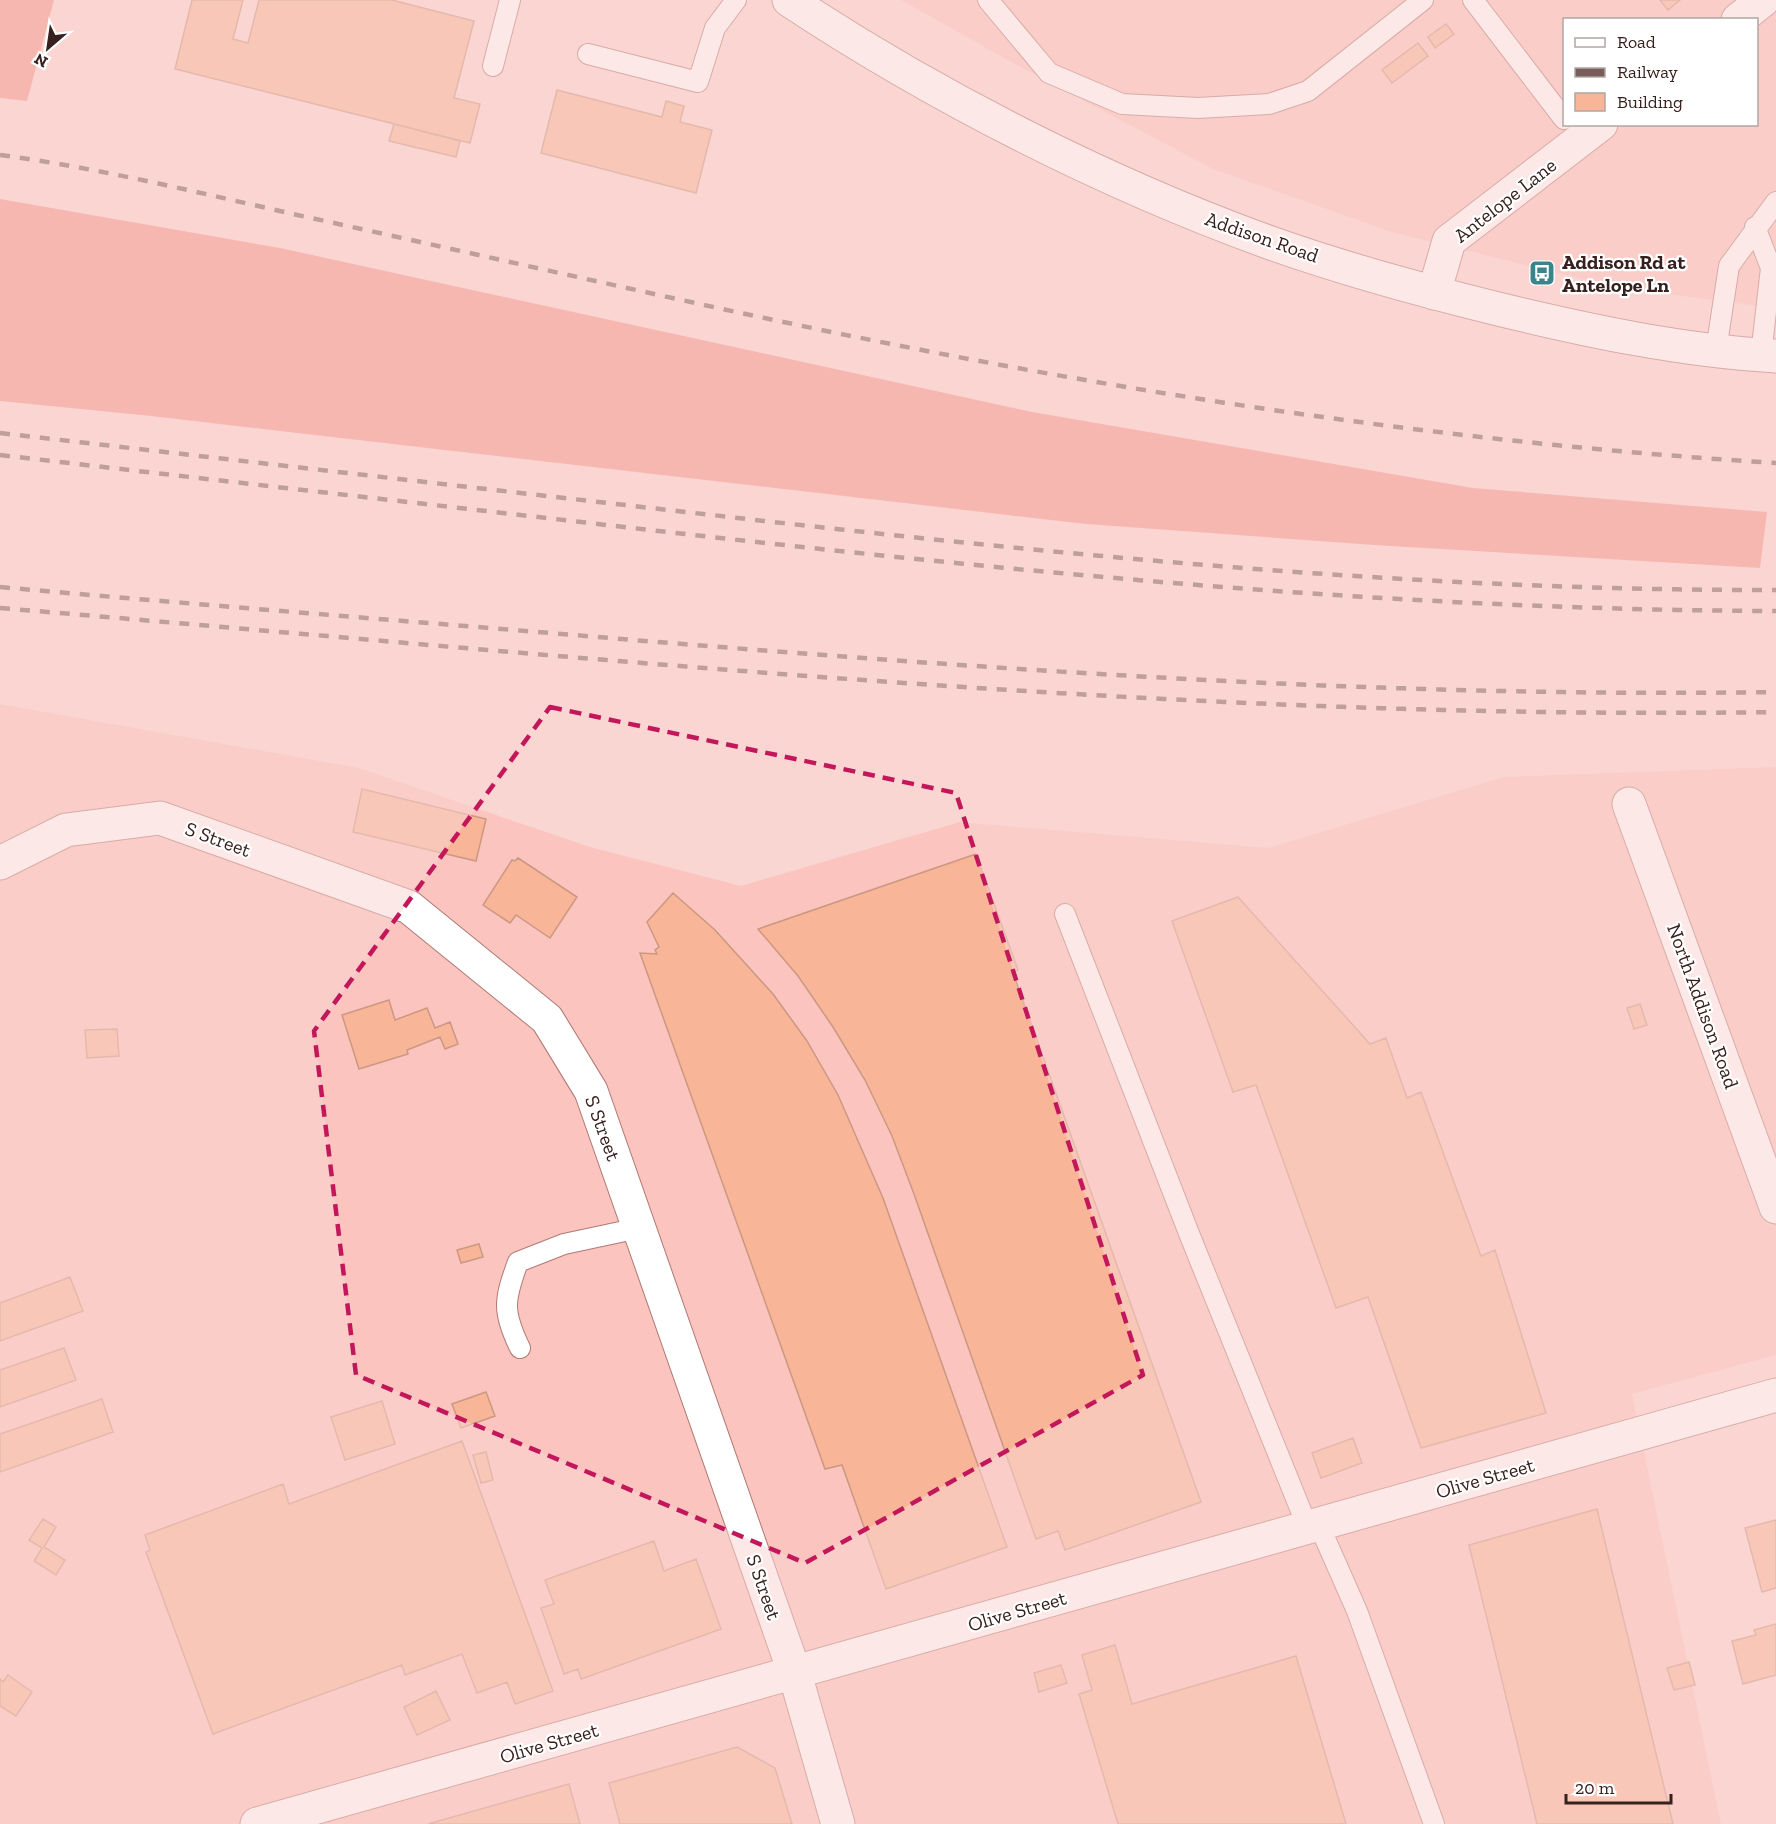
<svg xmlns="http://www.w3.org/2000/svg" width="1776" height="1824" font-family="'Zilla Slab',serif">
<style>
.built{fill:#fbc4bf;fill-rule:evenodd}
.forest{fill:#f4928b}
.building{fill:#f9b597;stroke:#cb9882;stroke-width:1.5}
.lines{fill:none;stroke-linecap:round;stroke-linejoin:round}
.service-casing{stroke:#af7974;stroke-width:22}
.minor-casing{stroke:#af7974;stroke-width:35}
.tertiary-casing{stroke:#af7974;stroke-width:35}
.service{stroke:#fff;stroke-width:20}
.minor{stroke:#fff;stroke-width:33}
.tertiary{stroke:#fff;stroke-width:33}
.rail{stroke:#785d5a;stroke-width:4.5;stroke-dasharray:10 10;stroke-linecap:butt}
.marked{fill:none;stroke:#c2185b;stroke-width:4.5;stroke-dasharray:12 8;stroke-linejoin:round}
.labels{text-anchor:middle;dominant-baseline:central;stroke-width:4.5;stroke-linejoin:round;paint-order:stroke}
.street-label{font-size:20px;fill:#37211f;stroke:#fff}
.poi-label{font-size:20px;font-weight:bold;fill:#37211f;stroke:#fff;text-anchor:start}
</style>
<rect width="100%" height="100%" fill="#fad6d2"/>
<path class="built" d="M901,0H1776V308L1618,288L1392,232L1213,169L1024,69ZM1564,20H1756V124H1564Z
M0,704L359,768L590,847L741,886L960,822L1268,848L1504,777L1776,767V1355L1632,1394L1721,1824H0Z"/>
<path class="forest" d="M0,0H54L27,101L0,98Z
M0,199L280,248L1032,412L1473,488L1767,512L1760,568L1374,545L1086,524L151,416L0,401Z"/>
<path class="building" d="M192,0H243L233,39L248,43L259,0H392L474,21L454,98L480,104L470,143L175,69Z
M1660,0H1680L1668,10Z
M1446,24L1454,34L1435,48L1428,37Z
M1418,43L1428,56L1392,83L1382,70Z
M557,90L662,117L666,101L684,106L680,122L712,130L696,193L541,153Z
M394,124L460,141L456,157L389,141Z
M362,789L486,819L476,861L353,832Z
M976,854L1018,970L1013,972L1201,1502L1065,1550L1058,1531L1036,1539L914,1194L892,1136L865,1080L833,1027L798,976L758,929Z
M518,858L577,897L550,938L516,915L510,923L483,905L512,860L515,861Z
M673,893L715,930L773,994L807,1041L838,1095L883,1198L1007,1547L886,1589L842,1465L825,1469L640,953L657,954L655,950L659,947L647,922Z
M1238,897L1370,1044L1386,1038L1407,1098L1421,1092L1481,1256L1495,1250L1546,1413L1421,1448L1368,1297L1336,1308L1256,1085L1233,1092L1172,921Z
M389,1000L395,1020L427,1008L435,1028L450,1022L458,1044L445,1049L440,1037L407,1050L408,1054L359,1069L342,1015Z
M1640,1004L1647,1025L1634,1029L1627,1008Z
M117,1029L119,1056L87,1058L85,1030Z
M479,1244L483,1257L461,1263L457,1250Z
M70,1277L83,1311L0,1341V1303Z
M64,1348L76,1380L0,1407V1370Z
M486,1392L495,1416L461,1428L452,1404Z
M102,1399L113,1432L0,1472V1434Z
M382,1401L395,1444L345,1460L331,1417Z
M1353,1438L1362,1463L1321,1478L1312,1453Z
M462,1441L553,1691L515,1704L507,1682L477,1693L462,1654L405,1675L402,1665L213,1734L146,1552L150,1550L145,1535L283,1484L289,1504Z
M486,1452L493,1480L481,1483L473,1455Z
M1597,1509L1673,1824H1537L1469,1545Z
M43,1519L56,1527L44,1547L65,1560L56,1575L34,1561L42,1548L29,1540Z
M1776,1520V1588L1762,1592L1745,1528Z
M654,1541L664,1571L696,1559L721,1629L581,1679L578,1669L564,1674L541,1608L554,1604L545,1580Z
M1776,1624V1675L1743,1684L1732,1641L1756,1635L1754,1630Z
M1115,1645L1132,1704L1296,1656L1346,1824H1118L1079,1694L1092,1690L1082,1655Z
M1689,1662L1695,1685L1674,1690L1667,1668Z
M1061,1665L1067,1683L1039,1692L1034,1673Z
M8,1675L32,1692L16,1716L0,1706V1679L3,1682Z
M436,1691L450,1720L417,1735L404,1707Z
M737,1747L775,1768L792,1824H620L609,1783Z
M569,1784L580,1824H428Z"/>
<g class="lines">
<g class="service-casing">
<path id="service" d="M988,0L1049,73L1122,104L1198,108L1269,104L1308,91L1423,0
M1473,0L1564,119
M588,54L698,82L715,28L736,0
M493,66L510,0
M1755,227L1771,268L1761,355
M1716,350L1729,266L1776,202
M1065,914L1190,1236L1308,1528
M520,1348C502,1311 504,1300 518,1262L564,1244L639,1228
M1319,1525L1357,1611L1434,1824"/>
</g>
<g class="minor-casing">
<path id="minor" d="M1738,20L1763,0
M1434,293L1449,241L1601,124
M1629,804L1776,1207
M0,863L66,830L160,818L409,907L547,1019L591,1091L795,1674L838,1824
M257,1824L1776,1395"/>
</g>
<g class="tertiary-casing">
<path id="tertiary" d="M789,0C934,96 1105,183 1268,242C1343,269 1421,290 1498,309C1589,331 1683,351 1776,356"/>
</g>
<use href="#service" class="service"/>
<use href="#minor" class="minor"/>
<use href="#tertiary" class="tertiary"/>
<path class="rail" d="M0,155C99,168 196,192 293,214C435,245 576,277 718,308C1067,384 1420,441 1776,463
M0,433C226,459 451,485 677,511C1042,553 1408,591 1776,590
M0,455C214,480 427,504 641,529C1018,572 1396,610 1776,611
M0,587C211,606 422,622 633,640C1014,671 1394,698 1776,692
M0,608C591,657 1182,721 1776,712"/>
</g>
<path d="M0 0H1776V1824H0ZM550,707L956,793L1143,1375L805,1563L356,1375L314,1031Z" fill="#fad6d2" fill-opacity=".55" fill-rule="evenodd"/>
<path class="marked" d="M550,707L956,793L1143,1375L805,1563L356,1375L314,1031Z"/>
<defs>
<g id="bus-square" transform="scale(1.35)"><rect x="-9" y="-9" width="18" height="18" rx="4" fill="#3c848b" stroke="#fff"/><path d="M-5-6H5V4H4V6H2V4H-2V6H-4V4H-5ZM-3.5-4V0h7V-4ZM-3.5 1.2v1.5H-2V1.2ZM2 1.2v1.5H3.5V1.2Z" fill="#fff"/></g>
</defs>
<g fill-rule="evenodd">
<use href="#bus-square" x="1542" y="273"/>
</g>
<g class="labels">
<g class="street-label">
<text transform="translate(1505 200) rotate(-38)">Antelope Lane</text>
<text transform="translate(1262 237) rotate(19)">Addison Road</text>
<text transform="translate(218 839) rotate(20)">S Street</text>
<text transform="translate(1703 1006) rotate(70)">North Addison Road</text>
<text transform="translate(603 1128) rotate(70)">S Street</text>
<text transform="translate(1485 1478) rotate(-16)">Olive Street</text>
<text transform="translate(764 1587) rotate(71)">S Street</text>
<text transform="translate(1017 1611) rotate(-16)">Olive Street</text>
<text transform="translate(549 1743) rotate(-16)">Olive Street</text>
</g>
<g class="poi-label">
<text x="1562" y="262">Addison Rd at<tspan x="1562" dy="23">Antelope Ln</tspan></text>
</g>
</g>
<rect x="1563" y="18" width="195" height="108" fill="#ffffff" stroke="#afa6a5" stroke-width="1.5"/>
<rect x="1575" y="38" width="30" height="9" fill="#ffffff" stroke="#afa6a5" stroke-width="1.5"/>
<text x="1617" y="48" font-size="18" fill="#37211f">Road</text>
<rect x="1575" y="68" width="30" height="9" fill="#785d5a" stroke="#afa6a5" stroke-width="1.5"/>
<text x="1617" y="78" font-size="18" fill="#37211f">Railway</text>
<rect x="1575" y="93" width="30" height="18" fill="#f9b597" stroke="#afa6a5" stroke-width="1.5"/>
<text x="1617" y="108" font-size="18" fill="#37211f">Building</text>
<g transform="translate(48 48) rotate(209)" stroke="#ffffff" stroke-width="4.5" paint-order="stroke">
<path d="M0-4.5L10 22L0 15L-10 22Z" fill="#37211f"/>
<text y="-9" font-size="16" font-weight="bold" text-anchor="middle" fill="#37211f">N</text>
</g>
<path d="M1566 1794v9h105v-9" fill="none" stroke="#37211f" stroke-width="3"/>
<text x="1575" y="1794" font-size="18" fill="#37211f" stroke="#ffffff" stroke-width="4.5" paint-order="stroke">20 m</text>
</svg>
